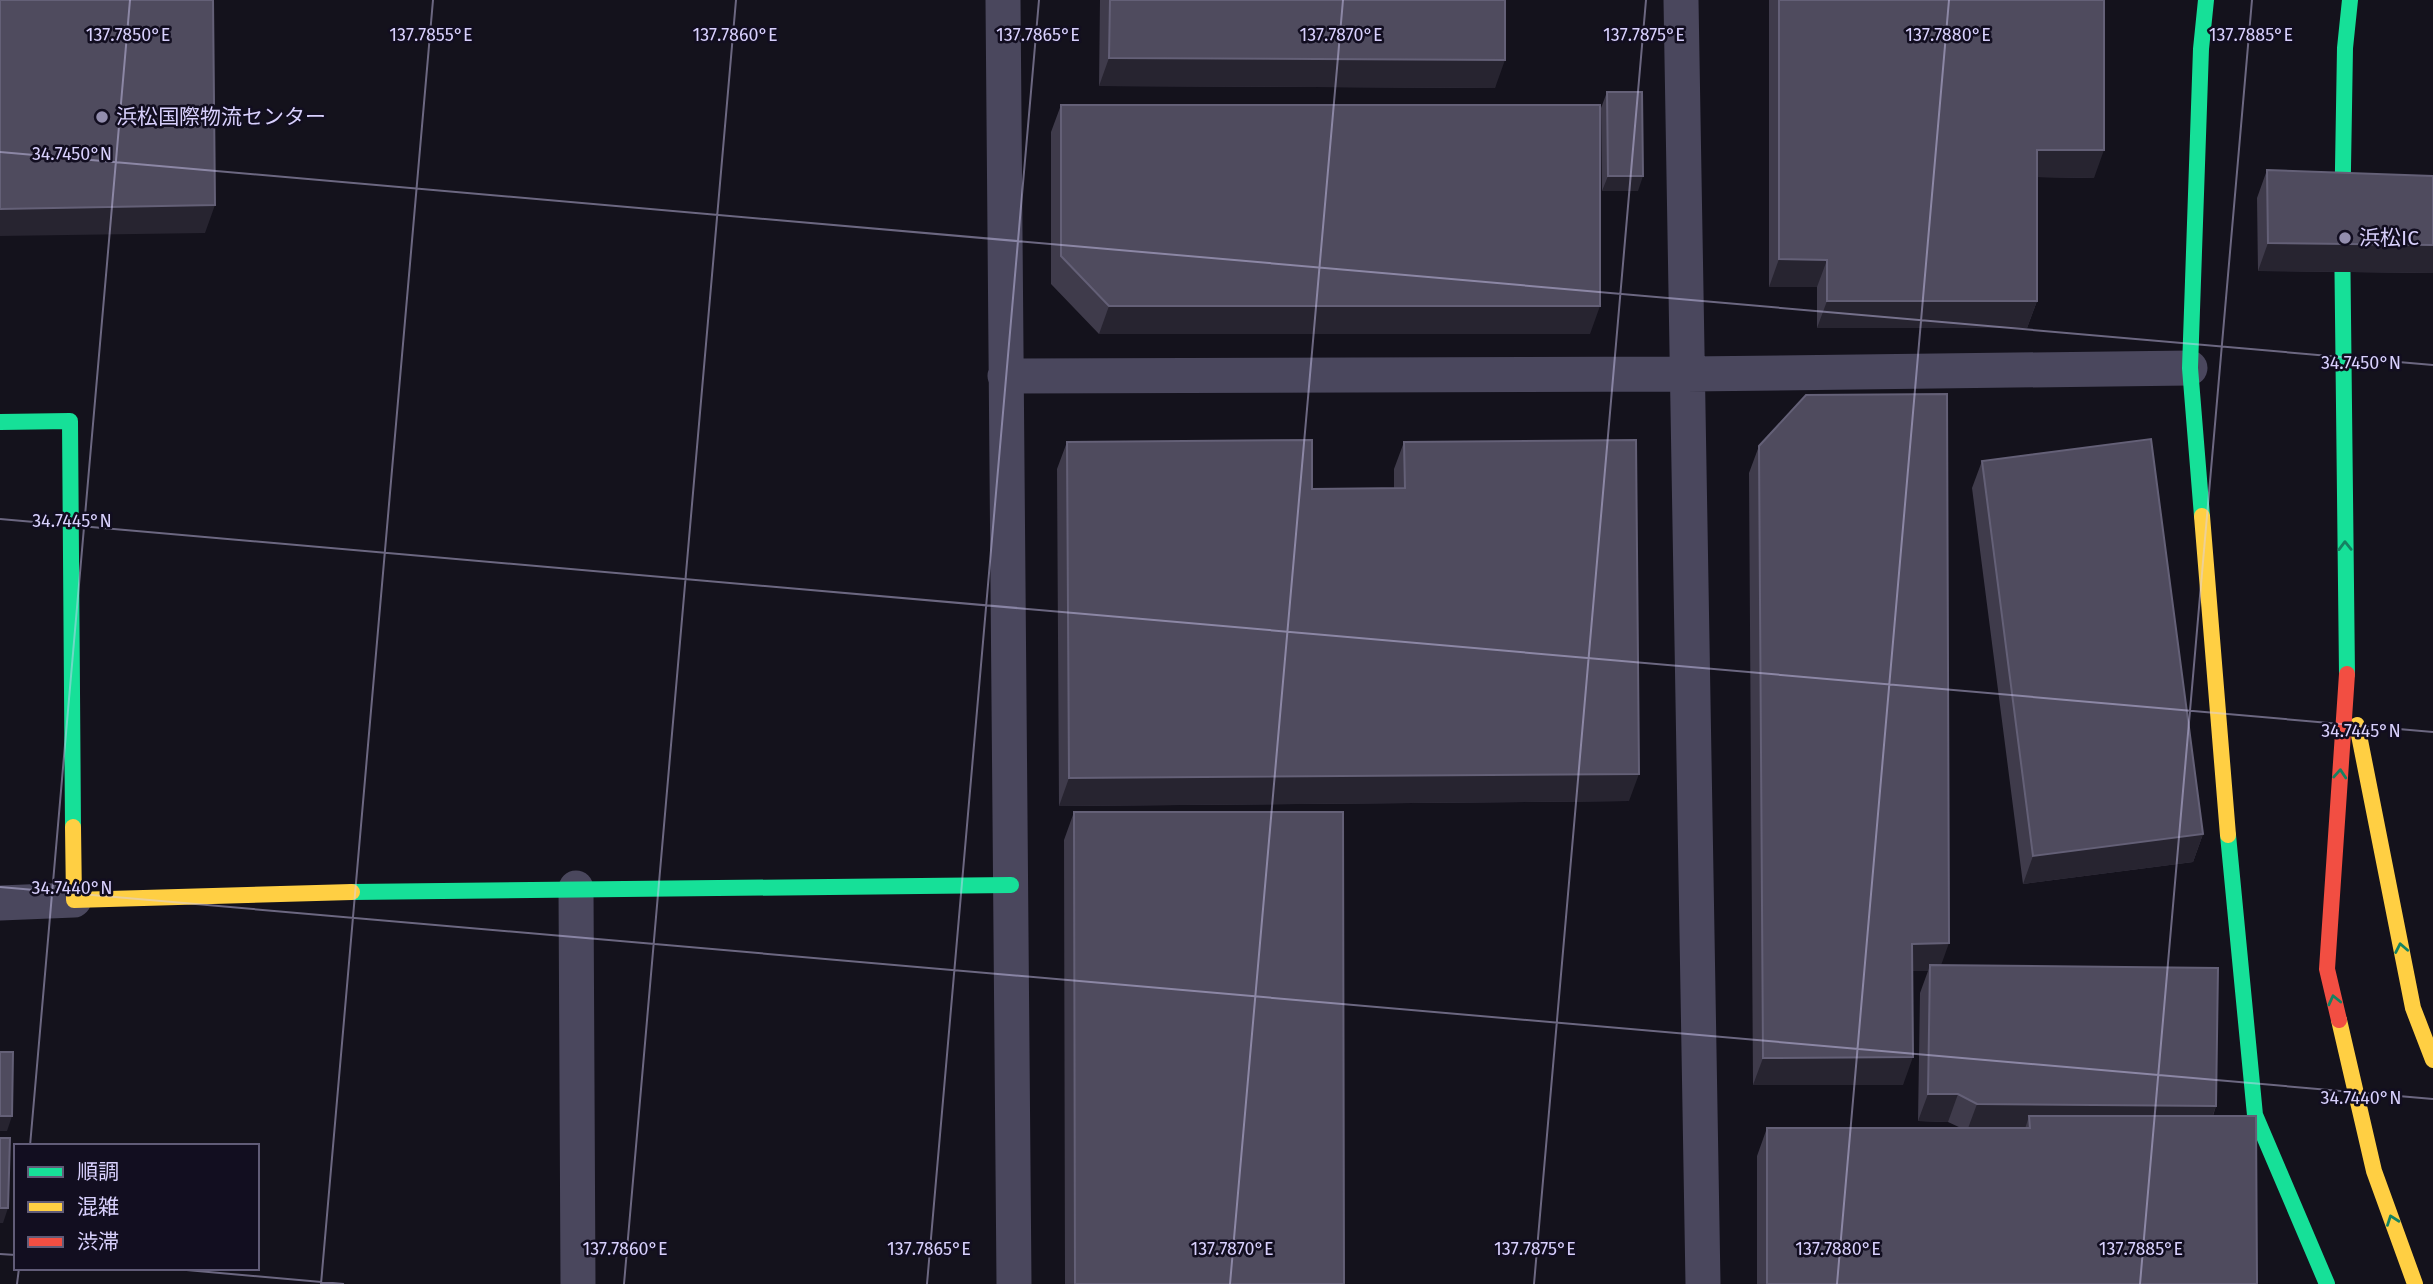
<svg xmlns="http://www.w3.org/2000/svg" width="2433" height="1284" font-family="'Fira Sans','Noto Sans JP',sans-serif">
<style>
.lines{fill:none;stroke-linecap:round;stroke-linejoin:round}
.street{stroke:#4a475d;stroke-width:35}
.fast{stroke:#16e098;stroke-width:16}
.slow{stroke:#ffcf43;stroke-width:16}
.jam{stroke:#f24e42;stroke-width:16}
.wall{fill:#3f3b4b}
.shaded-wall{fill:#272430}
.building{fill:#4f4b5e;stroke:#646077;stroke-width:2}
.oneway{stroke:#148262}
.ticks{fill:none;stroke:#d8d0fd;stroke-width:2;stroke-opacity:0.45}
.poi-dot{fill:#938eae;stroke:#120e20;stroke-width:2.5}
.labels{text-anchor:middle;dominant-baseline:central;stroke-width:5;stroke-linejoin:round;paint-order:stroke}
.poi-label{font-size:21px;fill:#d8d0fd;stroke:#120e20;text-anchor:start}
.ticks-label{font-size:18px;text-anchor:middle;fill:#d8d0fd;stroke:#120e20;stroke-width:5;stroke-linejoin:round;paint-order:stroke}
</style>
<rect width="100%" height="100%" fill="#14121c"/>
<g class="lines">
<path class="street" d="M1003,0L1014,1284
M1681,0L1703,1284
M1005,376L1687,374L2190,368
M576,888L578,1284
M0,903L74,900"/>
<path class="fast" d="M0,422L70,421L73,827
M2202,516L2190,368L2201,49L2206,0
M2347,674L2342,227L2345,48L2350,0
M2228,835L2255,1115L2327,1284
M352,892L1011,885"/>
<path class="slow" d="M2202,516L2228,835
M2357,725L2413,1008L2433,1060
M73,827L74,900L352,892
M2339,1020L2374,1171L2415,1284"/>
<path class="jam" d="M2339,1020L2327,969L2347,674"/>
</g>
<path class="wall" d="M1100,0H1505L1495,88L1099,86Z
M1769,0H2104L2094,178L2037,177V301L2027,328H1817V287H1769Z
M1607,92L1638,191H1602L1601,108Z
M1061,105L1590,334H1099L1051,284V132Z
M2267,170L2433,176V273L2258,271L2257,198Z
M1067,442L1312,489L1394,488V469L1404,442L1629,801L1059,806L1057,469Z
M1759,446L1941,965L2216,1106L2213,1116L2257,1284H1757V1156L1767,1128H1961L1948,1122L1918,1121L1920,993L1928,971H1912L1903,1085H1753L1749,473Z
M1982,461L2203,834L2193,862L2023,884L1972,488Z
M1074,812L1344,1284H1065L1064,840Z"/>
<path class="shaded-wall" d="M1109,58L1505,60L1495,88L1099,86Z
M2037,150H2104L2094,178L2027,177Z
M1608,176H1643L1638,191H1602Z
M215,205L205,233L0,236V209Z
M2268,243L2433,245V273L2258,271Z
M1779,259L1827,260L1817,287H1769Z
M1827,301H2037L2027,328H1817Z
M1109,306H1600L1590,334H1099Z
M1639,774L1629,801L1059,806L1069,778Z
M2203,834L2193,862L2023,884L2033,856Z
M1949,943L1939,971L1930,965L1928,971H1902L1912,944Z
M1913,1057L1903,1085H1753L1763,1058Z
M1928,1094H1958L1948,1122L1918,1121Z
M1977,1104L2216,1106L2206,1134L2030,1128L2029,1116L2024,1132L1967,1131Z
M0,1116H12L7,1131H0Z
M0,1208H8L3,1223H0Z"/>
<path class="building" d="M0,0H213L215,205L0,209Z
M1110,0H1505V60L1109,58Z
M1779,0H2104V150H2037V301H1827V260L1779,259Z
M1607,92H1642L1643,176H1608Z
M1061,105H1600V306H1109L1061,256Z
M2267,170L2433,176V245L2268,243Z
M1947,394L1949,943L1912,944L1913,1057L1763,1058L1759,446L1806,395Z
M2151,439L2203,834L2033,856L1982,461Z
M1312,440V489L1405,488L1404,442L1636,440L1639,774L1069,778L1067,442Z
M1074,812H1343L1344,1284H1075Z
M1930,965L2218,968L2216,1106L1977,1104L1958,1094H1928Z
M0,1052H13L12,1116H0Z
M2029,1116H2256L2257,1284H1767V1128H2030Z
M0,1138H10L8,1208H0Z"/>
<defs><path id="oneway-chevron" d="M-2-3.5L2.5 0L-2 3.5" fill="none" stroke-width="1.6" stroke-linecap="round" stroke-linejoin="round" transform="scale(1.75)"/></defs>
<g class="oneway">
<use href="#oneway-chevron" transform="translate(2345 546) rotate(-91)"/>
<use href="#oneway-chevron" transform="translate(2340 774) rotate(-86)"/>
<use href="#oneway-chevron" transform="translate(2401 948) rotate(-101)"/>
<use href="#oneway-chevron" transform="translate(2334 1000) rotate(-103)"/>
<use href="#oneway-chevron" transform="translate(2392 1220) rotate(-110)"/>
</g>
<path class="ticks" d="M0,152L2433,365M0,519L2433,732M0,887L2433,1099M30,1146L130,0M0,1254L16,1255M164,1268L344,1284M17,1284L19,1268M321,1284L433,0M624,1284L736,0M927,1284L1039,0M1230,1284L1343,0M1534,1284L1646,0M1837,1284L1949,0M2140,1284L2252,0"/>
<g class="poi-dot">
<circle cx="102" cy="117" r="7"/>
<circle cx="2345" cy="238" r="7"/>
</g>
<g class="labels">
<g class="poi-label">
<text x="116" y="117">浜松国際物流センター</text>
<text x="2359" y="238">浜松IC</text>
</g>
</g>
<g class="ticks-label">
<text x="128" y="41">137.7850°E</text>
<text x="431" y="41">137.7855°E</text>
<text x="735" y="41">137.7860°E</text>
<text x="1038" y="41">137.7865°E</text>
<text x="1341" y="41">137.7870°E</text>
<text x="1644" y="41">137.7875°E</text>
<text x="1948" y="41">137.7880°E</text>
<text x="2251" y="41">137.7885°E</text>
<text x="72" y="160">34.7450°N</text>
<text x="2361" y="369">34.7450°N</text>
<text x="72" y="527">34.7445°N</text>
<text x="2361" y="737">34.7445°N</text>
<text x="72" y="894">34.7440°N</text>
<text x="2361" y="1104">34.7440°N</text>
<text x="625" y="1255">137.7860°E</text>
<text x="929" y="1255">137.7865°E</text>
<text x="1232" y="1255">137.7870°E</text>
<text x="1535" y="1255">137.7875°E</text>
<text x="1838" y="1255">137.7880°E</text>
<text x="2141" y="1255">137.7885°E</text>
</g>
<rect x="14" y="1144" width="245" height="126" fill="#120e20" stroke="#615c78" stroke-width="2"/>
<rect x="28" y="1167" width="35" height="10" fill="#16e098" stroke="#615c78" stroke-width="2"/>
<text x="77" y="1179" font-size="21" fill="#d8d0fd">順調</text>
<rect x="28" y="1202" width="35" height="10" fill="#ffcf43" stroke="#615c78" stroke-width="2"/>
<text x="77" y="1214" font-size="21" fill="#d8d0fd">混雑</text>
<rect x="28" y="1237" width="35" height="10" fill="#f24e42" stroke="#615c78" stroke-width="2"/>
<text x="77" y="1249" font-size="21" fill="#d8d0fd">渋滞</text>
</svg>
